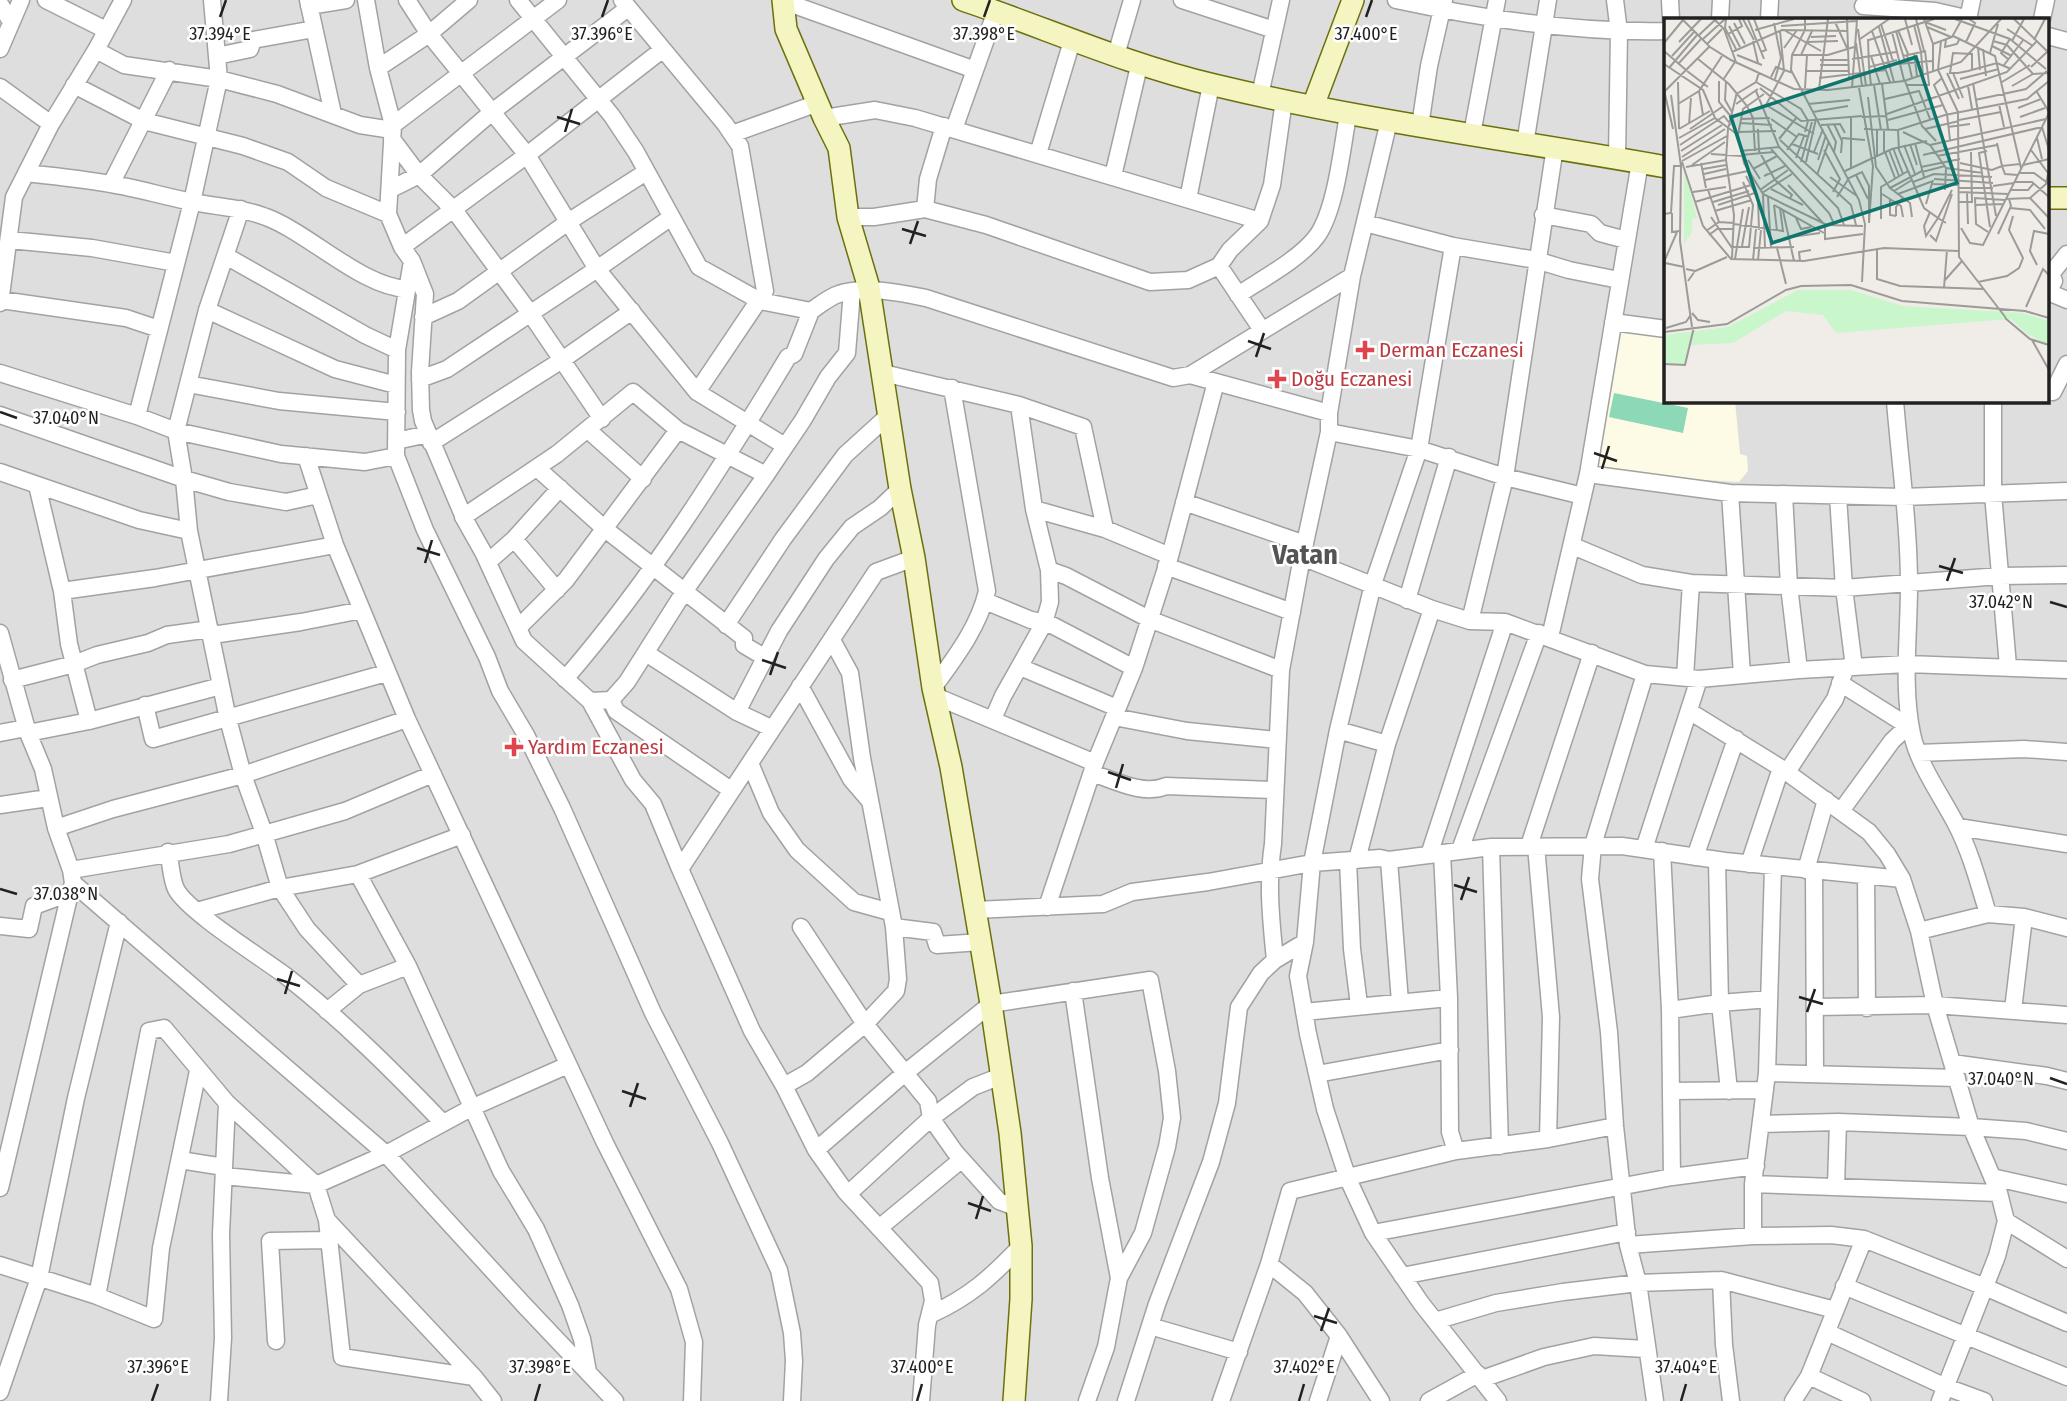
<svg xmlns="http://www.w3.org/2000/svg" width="2067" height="1401" font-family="'Fira Sans Condensed',sans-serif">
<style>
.residential{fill:#dfdede;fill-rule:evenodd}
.education{fill:#fdfbe5}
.pitch{fill:#8dd8b7}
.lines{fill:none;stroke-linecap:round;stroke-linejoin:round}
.street-casing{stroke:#a2a2a2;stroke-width:19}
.secondary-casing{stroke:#6c710e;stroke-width:24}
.street{stroke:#fff;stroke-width:16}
.secondary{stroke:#f5f5c1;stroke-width:21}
.ticks{fill:none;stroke:#212121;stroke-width:2.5}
.health-dot{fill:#e0444e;stroke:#fff;stroke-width:2.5}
.labels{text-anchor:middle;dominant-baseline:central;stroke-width:5;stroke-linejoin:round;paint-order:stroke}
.health-label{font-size:21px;fill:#be3a42;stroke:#fff;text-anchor:start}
.district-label{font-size:28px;font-weight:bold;fill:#545454;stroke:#fff}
.inset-road{fill:none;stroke:#9d9b98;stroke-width:2}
.view{fill:#0f766e;fill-opacity:0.15;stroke:#0f766e;stroke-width:3.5}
.inset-edge{fill:none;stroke:#212121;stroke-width:3.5}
.ticks-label{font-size:18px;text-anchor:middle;fill:#212121;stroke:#fff;stroke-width:5;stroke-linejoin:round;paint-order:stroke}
</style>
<rect width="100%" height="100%" fill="#f0ede8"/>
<path class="residential" d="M0,0H2067V1401H0ZM1666,19H2048V401H1666Z"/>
<path class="education" d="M1620,330L1666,338V401H1735L1740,454L1747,456L1748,471L1739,482L1689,479L1597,466Z"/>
<path class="pitch" d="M1614,393L1688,408L1683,433L1609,417Z"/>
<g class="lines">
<g class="street-casing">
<path id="street" d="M46,0L106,30
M308,0L333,114
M366,0L378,68L393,125L388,214L402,247L412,261L397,350L396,456L425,530L487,657L500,691L526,735L562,808L653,1013L720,1143L779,1270L792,1333L794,1361L792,1401
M407,0L429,34L527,155L597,269L697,392L785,446
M518,0L612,116L636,152L699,267L760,301L811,311C820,305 829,297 839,294C863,285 901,293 926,298L1173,378L1190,375L1329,413
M622,0L725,124L740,146L765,291L697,392
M1182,0L1274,30
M1396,0C1484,19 1576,33 1666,31
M1615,0L1619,32L1617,158
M1670,0L1671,19
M783,1L975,70
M0,4L11,22
M309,6L346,0
M1863,6L1935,11L1970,19
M1720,19L1721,0
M1769,19L1770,0
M1968,19L1972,0
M2042,19L2046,0
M2048,36L2067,41
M0,49L21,0
M96,50L124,65L219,79L277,94L360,125L392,130
M1116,55L1132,0
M217,56L250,49L253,40L314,29
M378,68L429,34L469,0
M74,85L144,121L243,146L288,162L326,188L388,214
M0,87L51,124
M1260,95L1281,0
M824,118L875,110L915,118L1260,221
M393,125L558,0
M1420,126L1429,66L1444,0
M954,129L996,11
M732,134L818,103
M1472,134L1497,0
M392,139L419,175L454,210L530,313L602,419
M1525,144L1548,0
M1038,154L1072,41
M26,173C54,176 83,179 111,184C137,188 162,196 188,201C215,207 241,207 266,217C309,233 362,287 407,289
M1113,176L1140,62
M111,184L169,70
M391,189L419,175L492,112L628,8
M1188,199L1211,85
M241,209L207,310L176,431L184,479L189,531L228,719L243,775L264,833L280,888L307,929L359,985L327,1011
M925,209L928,179L944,126
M1543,215L1591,224L1600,233L1626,240
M848,217H874L925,209L986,225L1150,282L1188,280L1219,266L1230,250L1260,221L1272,185L1284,100
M1365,223L1453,246L1536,260L1569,270L1619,280
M10,240L92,248L176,263
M1453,246L1419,449L1373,584L1338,730L1312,863L1305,942L1298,976L1308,1034L1325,1109L1348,1179L1373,1233L1421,1303L1498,1401
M402,247L527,155L662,50
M226,256L365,335L397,350
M412,261L425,294L420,372L421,410L423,421L465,520L483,552L524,641L590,701L633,780L653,804L680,869L752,1031L784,1086L816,1150L845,1191L930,1283L933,1301L927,1325L921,1401
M1219,266L1262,330
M2048,292L2054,281L2051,274L2067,254
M2048,292L2067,300
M1238,295C1262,279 1300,259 1317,236C1336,209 1342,148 1348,115
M1,300L126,318L159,329
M0,303L14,197L51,124L96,50L123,0
M207,310L335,369L396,385
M423,317L458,301L568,222L646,172
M1613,322L1666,329
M0,373L137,416L176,431L281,454L365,462L396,456
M883,373L1019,405L1083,427L1105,529
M1190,375L1352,276
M420,379L447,369L597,269L670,218
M188,384L279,401L397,412
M2053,392L2067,364
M1895,401C1900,462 1909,525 1909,586C1909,635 1902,686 1912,734C1918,764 1942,797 1956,824C1971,853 1979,884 1988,914
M1993,401V494L2008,666
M0,415L184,479L229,492L286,502L318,495
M137,416L192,202L219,79L212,0
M588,430L643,479
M1329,432L1419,449L1505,477L1583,496
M396,441L428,434
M431,443L562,360L632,311
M306,456L335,545L407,719L605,1143L679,1289L694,1342L692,1401
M537,468L605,529L744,638V645L764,657
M0,472L139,520L189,531
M1588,474L1730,493L1903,497L2067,491
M37,485L62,591L69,644L89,721
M1730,493L1742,675
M1784,494L1789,586L1799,670
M1838,496L1844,588L1854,667
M1184,502L1305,544
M1034,509L1105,529L1170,556
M463,517L557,454L633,392L678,430L766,475
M514,539L557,590
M1573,546L1642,575L1691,583L1844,588L2000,576L2067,575
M1302,557L1432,609L1470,621L1505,622L1645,674L1699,679L1799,670L1907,664L2067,670
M488,562L514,539L560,488
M1166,566L1292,612
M1049,570L1066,576L1149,619L1281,670
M62,591L155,578L335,545
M1407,600L1449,457
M985,601L1031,620L1048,623L1134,668
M1470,621L1505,477L1555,147
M726,625L783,539L845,455L889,415
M519,627L566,580L678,430
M0,633L28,733L43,769L56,828L71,870L73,883L70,893L34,906L29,929L0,926
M212,635L301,622L362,610
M1550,637L1588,474L1640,162
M646,653L737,712L771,728
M1020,667L1117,708
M1645,674L1593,845L1590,879L1609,1032L1615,1126L1628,1245L1638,1283L1655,1401
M1685,677L1691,583
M565,679C650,581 721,468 788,357L794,354L811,311
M12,680L74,664L97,655L148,643L167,635L210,629
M1840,683L1908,726
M800,686L851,779L869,800
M933,688C954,659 979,627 987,591L952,388
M935,696L1095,763
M611,700L616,711L731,790
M590,701L611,700L627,682L684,592L766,475L803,420L828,377L847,353L852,291
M145,705L153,739L386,673
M1689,711L1781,768L1869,832L1887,854L1902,879L1919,931L1935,1005L1971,1127L1999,1193L2006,1221L1997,1256L1940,1401
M737,712L779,631L826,559L852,527L880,508L900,489
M1114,717L1187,731L1277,740
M993,719L1003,696L1044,623L1050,602L1049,570L1034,509L1019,405
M1338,730L1387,744
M0,733L26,728
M28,733L89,721L221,686
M1918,753L2024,749L2067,752
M750,763L771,813L797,850L854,902L890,912
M1787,772L1835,699L1846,667
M1092,773C1114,780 1143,796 1166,786L1275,790
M0,805L48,798
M1841,811L1892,741L1910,724
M1958,827L2067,844
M56,828L113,809L243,775L407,719
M1529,846L1592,653
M1536,846L1551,1017L1548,1139
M1491,847L1500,1146
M1644,849L1699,679
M1460,850L1539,633
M1662,851L1670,1010L1672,1177
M168,852C171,863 171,879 176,889C187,911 262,958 286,976C342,1020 393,1071 443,1123
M1442,853L1449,998L1450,1132L1456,1151
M1429,855L1505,622
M1695,857L1736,739
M1357,860L1387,744L1432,609
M1389,860L1400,1002
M1717,860L1720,1003L1729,1091
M1348,861L1352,949L1359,1005
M1749,864L1781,768
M680,869L876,572L914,558
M71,870L229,844L345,811L433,774
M1806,870L1826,800
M1814,871L1815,1072
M358,874L408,966L501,1171L536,1229L570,1305L582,1339L588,1372
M1866,876L1867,1008
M73,883L386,1154L524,1305L615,1401
M1047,907L1095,763L1134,668L1170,556L1216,382
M975,910L1103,904L1132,892L1208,882L1312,863L1380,858L1389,860L1491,847L1622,846L1725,861L1902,879
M197,911L280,888L358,874L462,835
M801,927L865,1024L928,1101L931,1118L955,1152L999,1201L1018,1208
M894,927L933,932L937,945L981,942
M1919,931L1988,914L2024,917L2067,928
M1275,960C1271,920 1267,883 1273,844L1281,670L1302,557L1329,432V413L1352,276L1389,121
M359,985L408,966
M1073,991L1100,1178L1119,1278
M1816,1007L1935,1005L2067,1015
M1670,1010L1720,1003L1769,999
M2013,1010L2024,917
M1304,1012L1449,998
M1952,1063L2047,1076L2067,1081
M1767,1073L1957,1078
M1317,1074L1450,1050
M784,1086L807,1073L865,1024L896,991L898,979L894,927L862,758L850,673L832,640
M1671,1091L1765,1090
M1761,1124L1838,1122L1971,1127L2026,1131L2067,1141
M816,1150L905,1073L991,1004L1150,980L1167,1071L1172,1118L1167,1147L1143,1233L1119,1278L1106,1347L1087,1401
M180,1160L224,1167
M224,1176L316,1185L386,1154L471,1108L568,1065
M1992,1177L2067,1194
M1753,1184L1999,1193
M1836,1186L1838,1122
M0,1188L70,893
M848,1194L931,1118L973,1087L1001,1076
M327,1220L474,1377L493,1401
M2006,1221L2067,1259
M879,1228L961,1160
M1373,1233L1672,1177L1756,1166
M1753,1236V1184L1767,1073L1773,867
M1628,1245L1753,1236L1831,1235L1864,1239L1985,1287L2067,1323
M1269,1264L1305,1293L1339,1336L1381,1401
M0,1265L97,1296L154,1319L161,1248L198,1071
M1402,1276L1627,1232
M1721,1280L1724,1345L1731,1401
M1844,1286L2067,1377
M97,1296L149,1031L164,1028L227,1103L316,1185L327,1220L342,1357L474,1377
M930,1315C971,1296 990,1278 1021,1246
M1435,1321L1496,1303L1563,1292L1638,1283L1721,1280L1835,1310
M1150,1326L1239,1352
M1827,1332L1946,1387L1984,1401
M276,1341L270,1241L328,1240
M1809,1376L1862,1401
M1482,1379L1544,1357L1594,1346L1645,1349
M0,1392L39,1278L76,1098L119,922
M219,1401L223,1338L221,1234L227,1103
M1126,1401L1157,1304L1211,1162L1227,1103L1239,1007L1261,973L1275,960L1305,942
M1221,1401L1269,1264L1290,1191L1456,1151L1548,1139L1615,1126
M1318,1401L1339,1336
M1429,1401L1478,1374
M1793,1401L1809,1376L1864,1239"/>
</g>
<g class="secondary-casing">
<path id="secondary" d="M783,0L786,29L824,118L839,148L848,217L869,288L900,489L914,558L933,688L951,767L991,1004L1010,1133L1021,1246V1299L1014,1401
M963,0C1046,28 1128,65 1214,85C1363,121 1515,140 1666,167
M1313,106L1353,0
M2048,198H2067"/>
</g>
<use href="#street" class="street"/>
<use href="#secondary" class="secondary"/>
</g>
<path class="ticks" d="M220,17L226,0M602,17L608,0M984,17L990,0M1366,17L1372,0M557,117L580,124M565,132L572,109M902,229L926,236M910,244L918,221M1248,341L1271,349M1256,357L1264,333M0,412L17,418M1594,453L1617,461M1602,469L1609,446M417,548L440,555M425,563L432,540M1939,566L1963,573M1947,581L1955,558M2050,602L2067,607M762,660L786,668M770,675L778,652M1108,772L1131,780M1116,788L1123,764M1454,885L1477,892M0,889L17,894M1461,900L1469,877M277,979L300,986M285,994L292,971M1799,997L1823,1004M1807,1012L1815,989M2050,1078L2067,1084M622,1091L646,1099M630,1107L638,1083M968,1203L991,1211M976,1219L983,1196M1314,1316L1337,1323M1321,1331L1329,1308M152,1401L158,1384M535,1401L540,1384M917,1401L922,1384M1299,1401L1304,1384M1681,1401L1686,1384"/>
<g class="health-dot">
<path d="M1361.5 339.5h7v7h7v7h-7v7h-7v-7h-7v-7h7z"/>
<path d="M1273.5 368.5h7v7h7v7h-7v7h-7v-7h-7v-7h7z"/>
<path d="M510.5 736.5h7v7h7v7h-7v7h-7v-7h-7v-7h7z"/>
</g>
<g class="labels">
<g class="health-label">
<text x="1379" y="350">Derman Eczanesi</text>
<text x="1291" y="379">Doğu Eczanesi</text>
<text x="528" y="747">Yardım Eczanesi</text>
</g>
<g class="district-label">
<text x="1305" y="554">Vatan</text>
</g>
</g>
<g transform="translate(1664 18)">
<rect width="385" height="385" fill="#f0ede8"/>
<path d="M20,149L33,200L28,201V214L20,226ZM134,272H187L239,288L359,295L385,303V327L363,316L347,301L172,315L159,297L122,293L69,325L27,327L20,347L0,345V317L64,309Z" fill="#caf6cb"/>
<path class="inset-road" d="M18,1L46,29L67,42L130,71L164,72L240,63L297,44L337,1M50,1L60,11L72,44M62,1L61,10L72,31M79,1L90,22M84,1L100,41M90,1L102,32L97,34M141,1V12L128,37L127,52L195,182L201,206L198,264M183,1L185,59M241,1L248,27M252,1L260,33M260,1L269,26V53M291,1L346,21L382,51M350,1L385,35M171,4L183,30M261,4L282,12M70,5L81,26M110,5L117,40L111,61M217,6L229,43M250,7L257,34M65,8L76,29M117,8L193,3M215,9L230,64M263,9L287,19M194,11L202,68M343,11L369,28M91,12L130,1M120,12L157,33M234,12L244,36M208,13L226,64M232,13L241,44M228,14L240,62M64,16L78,8L75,1M34,18L52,1M289,18L331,38L357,150M147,19L172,18M39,21L61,1M196,21L225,1M204,21L205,49M282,21L281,29L293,26L296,20M205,22L270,1M370,22L381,1M89,23L94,45M277,23L274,52L294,94L295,239L342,300M329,23L343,27L369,56L385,55M348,23L360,1M15,24L37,1M144,24L174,23M302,24L311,5L305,1M0,25L19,2M192,25L198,68M43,26L58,11M269,26L288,19L298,1M328,28L348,38M314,29L316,52M120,30L133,12M319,31L322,58M0,33L22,52M261,33L265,66M68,34L118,12L184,13M257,34L259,57M250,35L253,58M326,35L334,6M73,37L98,47M128,37H164L190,29M137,37L148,13M243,37L248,60M8,38L30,14M207,38L216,66M239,38L262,33M34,41L65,66L83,88L89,100L91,133M188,41L232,34M156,42H184M345,42L337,35L346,21M15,45L37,21M0,46L39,72L51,100L74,117M234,46L268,43M156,47H185M340,47L360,21M367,49L383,34M5,50L33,17M308,52V36L289,35L286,55H294L304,53L333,45L347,51M23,53L44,69M142,53H185M283,55L295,81M289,55L299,80M107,59L112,49L129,55M155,60L222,52M278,60L270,67L283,96L286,122M296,61L335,51M59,62L71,44M55,63V84L68,100M241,63L258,108L272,123M14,64L15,111M62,64L61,82L68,94M92,64L137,91L144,103L141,114M338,64L366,47M309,65L332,198M218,66L224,111M207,67L205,49L233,42M210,67L217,112M243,67H266M304,68L308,91M348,68L369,56M96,70L137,103L198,98M141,70L143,37M188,70L193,2M195,70L209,148M155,71L164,1M0,72L9,111M35,73L39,97M92,73L115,129L174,190L180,207M0,74L45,29M373,74L385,94M74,75L92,64L95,54M100,76L79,91L74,117L80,145L99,176L163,207L199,208M7,77L17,148L16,223L28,309M204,79L212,149L226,170L246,185L248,199M221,81L255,73L266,101M311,82L362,71L383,53M14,86L35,73L58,38M72,86L94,71M144,86L186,82M335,86L340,109M102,87L150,116M354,90L377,81M95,91L102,87L120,53L116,13M149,94L184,88M223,96L343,54L372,24M187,98V150M198,99L223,98M356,99L381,90M77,101L106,100M107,101L133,119M224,102L279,87M295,102L337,94M76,105L108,107M25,106L27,80M163,106L172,124L170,134M170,106L178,123L177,135M157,107L176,106L181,115M284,109L306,106M15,111L46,93M26,111L58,89M94,111L95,133L111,162L128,177L126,180M200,111L234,112L281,97L363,81L385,63M261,111L295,103M213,112V137M234,112L235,132L260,190L274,200L288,172M74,114L112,113M239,114L266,127L282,150L281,172M15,120L51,100M178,120L201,122M373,120L378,141M115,121L133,99M116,122L187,187L192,207M251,125L260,159M333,125L338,148L356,146M128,126L154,136M246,126L253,147M16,127L60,98L67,107M240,127L251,156M266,127L382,101M229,130L239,156M107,131L165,195L171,208M123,132L135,116L145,119M160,132L176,161L169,174M225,132L235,158M367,132L384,155M17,133L58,107M76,133L115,129M323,133L315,135L326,209M150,134L159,111M220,134V111M221,134L231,160M47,136L78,138M77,137L110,134M259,137L378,109L385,132M273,138L333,127M18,139L61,111M132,140L140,118M84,142L96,161M154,142L162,117M18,143L63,118M18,144L39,208L67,241L140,243L220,230L294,233M137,144L148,104M142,144L152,101M37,145L42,170M296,145L328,152L338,148M28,147L61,124M359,147L385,141M338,148L341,156L354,157M22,149L62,142M257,149L296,141M282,150L319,155M39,151L62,147M89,151L113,138M181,153L228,131L263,123M258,154L281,148M355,155H370L385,166M40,156L62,151M153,157L165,123M192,157L204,181M100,158L121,148M166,159L193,178M270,161L329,165M41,162L84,153M249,164L270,156L328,159M351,164H368L385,179M269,166L295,167M124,167L159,205M329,168L350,165M226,170L258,153M295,170H329M107,171L139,187M44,172L55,204M96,172L124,152M346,172H364L370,165M230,173L248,162M29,174L62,169M295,174L344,176M303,174L304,206M98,175L128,156M218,176L237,188L239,199M234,176L269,163M99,177L101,230M104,179L107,230M173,179L185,160L198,154L205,168V205M366,180L382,166L385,151M226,181V197L232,198M342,181L366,180L385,200M94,182L95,212M31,184L87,167M49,184L85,173M295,184H308L307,134M262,186L269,162M54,187L91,175L82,158M110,187L160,215M110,187L113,213M311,187L339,186M346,190L366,192L381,211M51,193L88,182M119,193L130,243M266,194L260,208L262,218L274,200L282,205M8,195V214L15,213M0,196L7,195L10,148H17M232,198V189L239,179M47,199L68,230M132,200L137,211L147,209M217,201V169L244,153M205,205L209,148M70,206L119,213L116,190M161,206V221L199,216M297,210L306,225L319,227L385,95M42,213L55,204L70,205M324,214L312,206L311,180L341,182M334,216L347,188L345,181M45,217L53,211H69M266,217L272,223L288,176M127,219L156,215M78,228L85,189M69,229H85L89,187L79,164M89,230L130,229M113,230L122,266M213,231V261L236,268L320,271M68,240L70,197L62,142L64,111L73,74M71,241L79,191M89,242L92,211M94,242L97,212M136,243L135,234L147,232M0,244L13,214M373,247L366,233L370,213L385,216M0,250L1,245L20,249M22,251L31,253L24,263M29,254L63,239M281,262L298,243M314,264L343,258L355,250L359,240L345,212L349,198M280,270L283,232M362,289L379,251L385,257M28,295L34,302L46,304M341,300L366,321L385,327M2,310L22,304L26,298M0,314L63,306L122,272L137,268L187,267L238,283L361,293L385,300M368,322L385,352M0,346L21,347L30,309"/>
<path class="view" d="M252,39L293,165L108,225L67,99Z"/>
<rect width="385" height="385" class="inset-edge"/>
</g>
<g class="ticks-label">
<text x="220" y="40">37.394°E</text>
<text x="602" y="40">37.396°E</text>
<text x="984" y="40">37.398°E</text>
<text x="1366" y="40">37.400°E</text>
<text x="66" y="424">37.040°N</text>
<text x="2001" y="608">37.042°N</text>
<text x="66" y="900">37.038°N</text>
<text x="2001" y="1085">37.040°N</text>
<text x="1304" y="1373">37.402°E</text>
<text x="1686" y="1373">37.404°E</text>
<text x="158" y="1373">37.396°E</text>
<text x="540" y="1373">37.398°E</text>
<text x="922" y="1373">37.400°E</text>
</g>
</svg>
